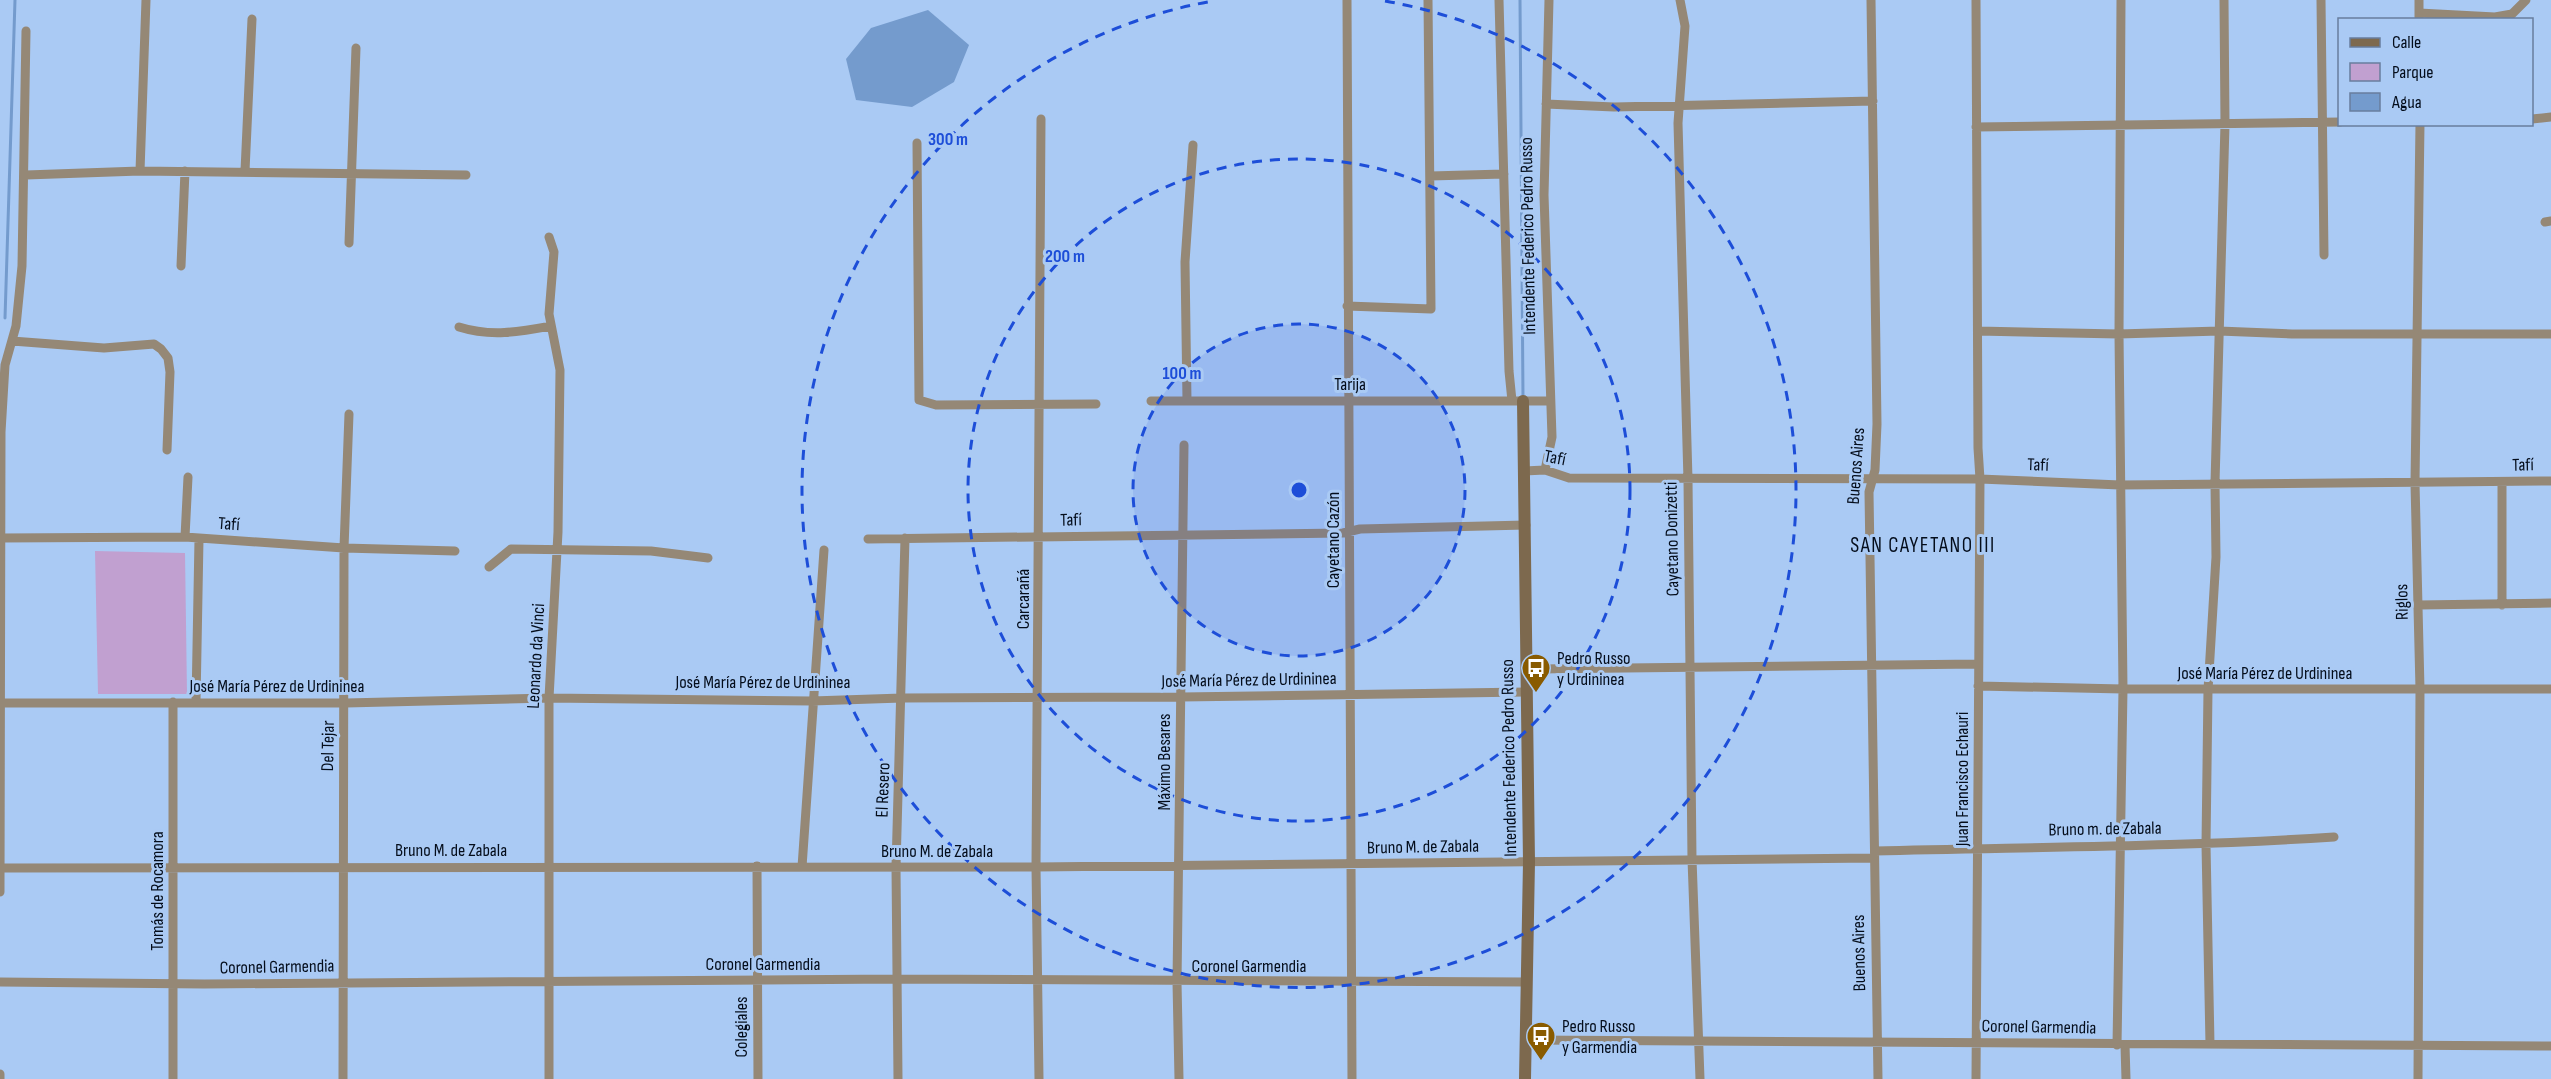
<svg xmlns="http://www.w3.org/2000/svg" width="2551" height="1079" font-family="'Sofia Sans Condensed',sans-serif">
<style>
.green{fill:#c1a0d0}
.water{fill:#749bcd}
.lines{fill:none;stroke-linecap:round;stroke-linejoin:round}
.stream{stroke:#749bcd;stroke-width:3}
.street{stroke:#958876;stroke-width:9}
.secondary{stroke:#7d694e;stroke-width:12}
.ring{fill:none;stroke:#1d4ed8;stroke-width:3;stroke-dasharray:10 8}
.labels{text-anchor:middle;dominant-baseline:central;stroke-width:6;stroke-linejoin:round;paint-order:stroke}
.street-label{font-size:18px;fill:#040d1b;stroke:#aacaf4}
.poi-label{font-size:18px;fill:#040d1b;stroke:#aacaf4;text-anchor:start}
.quarter-label{font-size:21px;letter-spacing:1.5px;fill:#040d1b;stroke:#aacaf4}
.centre{fill:#1d4ed8;stroke:#aacaf4;stroke-width:3}
.ring-label{font-size:18px;text-anchor:middle;font-weight:bold;fill:#1d4ed8;stroke:#aacaf4;stroke-width:6;stroke-linejoin:round;paint-order:stroke}
</style>
<rect width="100%" height="100%" fill="#aacaf4"/>
<path class="green" d="M95,551L185,553L187,694H98Z"/>
<path class="water" d="M928,10L969,45L954,82L912,107L856,100L846,59L871,28Z"/>
<g class="lines">
<path class="stream" d="M1520,0L1523,399
M5,318L15,0"/>
<path class="street" d="M1347,0L1352,1079
M1499,0L1509,371L1512,401
M1680,0L1685,26L1678,123L1688,480L1692,859L1700,1079
M1871,0L1877,424L1875,470L1869,492L1878,1079
M2321,0L2324,255
M2419,0V17
M2419,13L2495,17L2512,14L2526,0
M1546,104L1614,107L1873,101
M2532,119L2551,117
M1976,127L2340,122
M917,143L919,400L936,405L1096,404
M140,171L146,0
M245,171L252,19
M26,175L140,171L466,175
M1430,176L1504,174
M2545,222L2551,221
M349,243L356,48
M181,266L185,171
M1347,306L1431,309L1428,0
M459,327C491,337 518,332 551,326
M1978,331L2119,334L2219,331L2292,334H2551
M12,341L104,348L154,344L161,349L168,358L170,372L167,450
M1151,401H1549
M1187,401L1185,262L1193,145
M1545,470L1552,437L1544,195L1549,0
M1524,471L1545,470L1569,478L1980,479L2120,485L2551,481
M185,537L188,477
M0,538L185,537L344,548L455,551
M868,539L1343,533L1360,529L1526,525
M489,567L511,549L651,551L708,558
M2418,605L2551,603
M2502,605V482
M1526,671L1537,669L1978,664
M1978,686L2123,689H2551
M173,702V1079
M196,702L199,539
M0,703H346L549,698L812,701L902,698L1181,697L1526,692
M1875,851C2028,847 2181,847 2334,837
M757,866L758,1079
M802,867L824,550
M0,868L1036,867L1874,858
M0,892L1,432L5,365L16,326L22,266L26,31
M0,982L204,984L897,979L1525,982
M1526,1040L2551,1046
M2210,1044L2206,845L2208,690L2216,557L2215,483L2225,124L2224,0
M2117,1045L2123,689L2119,334L2121,0
M2125,1045L2126,1079
M0,1074V1079
M343,1079L344,548L349,414
M549,1079V698L558,532L560,370L549,314L554,252L549,237
M898,1079L896,867L905,538
M1039,1079L1036,867L1041,119
M1179,1079L1177,982L1184,445
M1976,1079L1980,479L1978,448L1976,0
M2418,1079L2420,689L2415,483L2420,124"/>
<path class="secondary" d="M1523,401L1529,862L1525,1079"/>
</g>
<circle cx="1299" cy="490" r="166" fill="#1d4ed8" fill-opacity=".12"/>
<g class="ring">
<circle cx="1299" cy="490" r="166"/>
<circle cx="1299" cy="490" r="331"/>
<path d="M1385 1A497 497 0 1 1 1213 1"/>
</g>
<defs>
<g id="bus-pin" transform="scale(1.5)"><path d="M0 17L-7.5 6A9.5 9.5 0 1 1 7.5 6Z" fill="#895b00" stroke="#aacaf4"/><path d="M-5-6H5V4H4V6H2V4H-2V6H-4V4H-5ZM-3.5-4V0h7V-4ZM-3.5 1.2v1.5H-2V1.2ZM2 1.2v1.5H3.5V1.2Z" fill="#fff"/></g>
</defs>
<g fill-rule="evenodd">
<use href="#bus-pin" x="1536" y="668"/>
<use href="#bus-pin" x="1541" y="1036"/>
</g>
<g class="labels">
<g class="street-label">
<text transform="translate(1528 236) rotate(-91)">Intendente Federico Pedro Russo</text>
<text x="1350" y="384">Tarija</text>
<text transform="translate(1555 458) rotate(11)">Tafí</text>
<text transform="translate(2038 465) rotate(2)">Tafí</text>
<text transform="translate(2523 465) rotate(-1)">Tafí</text>
<text transform="translate(1856 466) rotate(-86)">Buenos Aires</text>
<text transform="translate(1071 520) rotate(-1)">Tafí</text>
<text transform="translate(229 524) rotate(4)">Tafí</text>
<text transform="translate(1672 539) rotate(-91)">Cayetano Donizetti</text>
<text transform="translate(1333 540) rotate(-90)">Cayetano Cazón</text>
<text transform="translate(1023 599) rotate(-90)">Carcarañá</text>
<text transform="translate(2402 602) rotate(-91)">Riglos</text>
<text transform="translate(536 656) rotate(-87)">Leonardo da Vinci</text>
<text x="2265" y="673">José María Pérez de Urdininea</text>
<text transform="translate(1249 680) rotate(-1)">José María Pérez de Urdininea</text>
<text x="763" y="682">José María Pérez de Urdininea</text>
<text x="277" y="686">José María Pérez de Urdininea</text>
<text transform="translate(328 746) rotate(-89)">Del Tejar</text>
<text transform="translate(1509 758) rotate(-91)">Intendente Federico Pedro Russo</text>
<text transform="translate(1164 762) rotate(-90)">Máximo Besares</text>
<text transform="translate(1962 779) rotate(-90)">Juan Francisco Echauri</text>
<text transform="translate(883 790) rotate(-88)">El Resero</text>
<text transform="translate(2105 829) rotate(-1)">Bruno m. de Zabala</text>
<text transform="translate(1423 847) rotate(-1)">Bruno M. de Zabala</text>
<text x="451" y="850">Bruno M. de Zabala</text>
<text x="937" y="851">Bruno M. de Zabala</text>
<text transform="translate(157 891) rotate(-90)">Tomás de Rocamora</text>
<text transform="translate(1859 953) rotate(-91)">Buenos Aires</text>
<text x="763" y="964">Coronel Garmendia</text>
<text x="1249" y="966">Coronel Garmendia</text>
<text transform="translate(277 967) rotate(-1)">Coronel Garmendia</text>
<text transform="translate(741 1027) rotate(-90)">Colegiales</text>
<text transform="translate(2039 1027) rotate(1)">Coronel Garmendia</text>
</g>
<g class="poi-label">
<text x="1557" y="658">Pedro Russo<tspan x="1557" dy="21">y Urdininea</tspan></text>
<text x="1562" y="1026">Pedro Russo<tspan x="1562" dy="21">y Garmendia</tspan></text>
</g>
<g class="quarter-label">
<text x="1923" y="545">SAN CAYETANO III</text>
</g>
</g>
<circle cx="1299" cy="490" r="9" class="centre"/>
<g class="ring-label">
<text x="948" y="145">300 m</text>
<text x="1065" y="262">200 m</text>
<text x="1182" y="379">100 m</text>
</g>
<rect x="2338" y="18" width="195" height="108" fill="#aacaf4" stroke="#687e9d" stroke-width="1.5"/>
<rect x="2350" y="38" width="30" height="9" fill="#7d694e" stroke="#687e9d" stroke-width="1.5"/>
<text x="2392" y="48" font-size="18" fill="#040d1b">Calle</text>
<rect x="2350" y="63" width="30" height="18" fill="#c1a0d0" stroke="#687e9d" stroke-width="1.5"/>
<text x="2392" y="78" font-size="18" fill="#040d1b">Parque</text>
<rect x="2350" y="93" width="30" height="18" fill="#749bcd" stroke="#687e9d" stroke-width="1.5"/>
<text x="2392" y="108" font-size="18" fill="#040d1b">Agua</text>
</svg>
